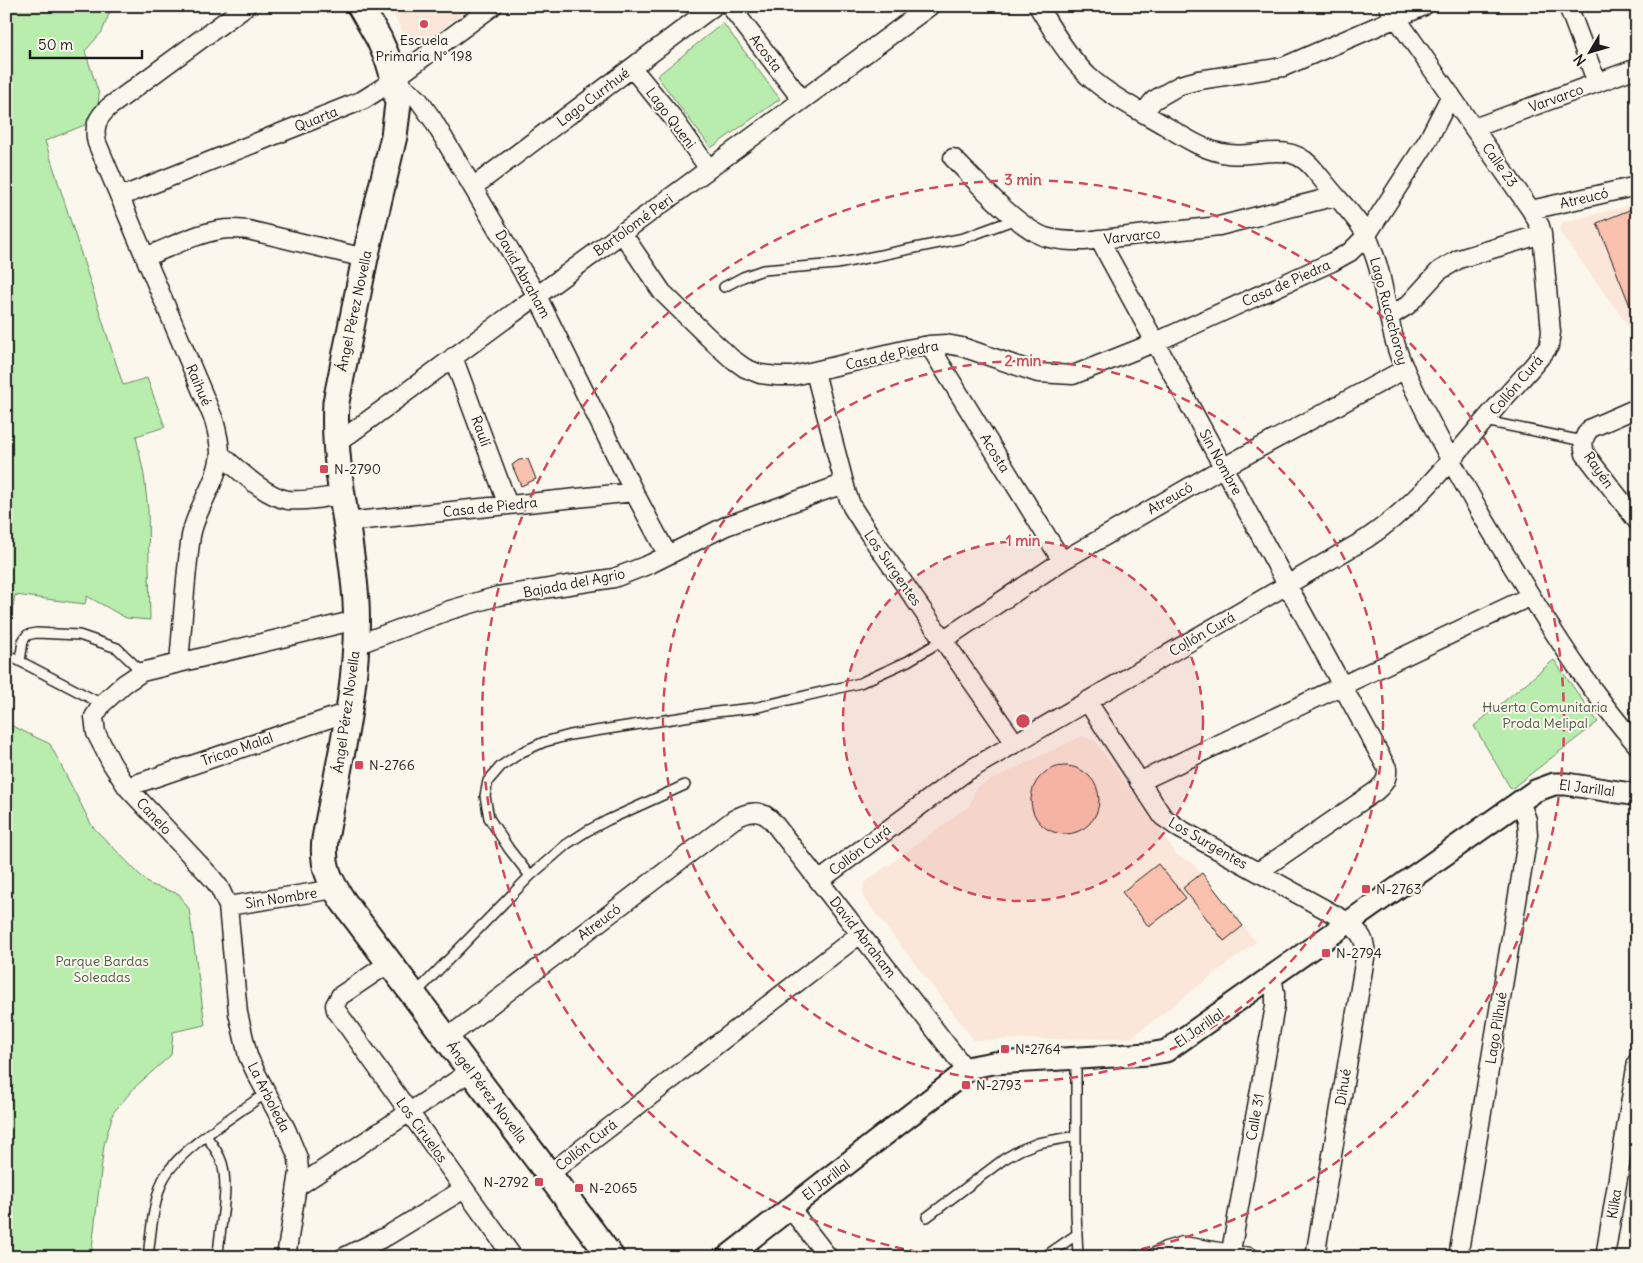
<svg xmlns="http://www.w3.org/2000/svg" width="1643" height="1263" font-family="Delius,sans-serif">
<style>
.built{fill:#fbe7d9}
.green{fill:#b9edae;stroke:#6a8465}
.building{fill:#fac2ae;stroke:#1c1c1c}
.lines{fill:none;stroke-linecap:round;stroke-linejoin:round}
.service-casing{stroke:#1c1c1c;stroke-width:12}
.minor-casing{stroke:#1c1c1c;stroke-width:21}
.tertiary-casing{stroke:#1c1c1c;stroke-width:25}
.secondary-casing{stroke:#1c1c1c;stroke-width:29}
.service{stroke:#fbf7ec;stroke-width:9}
.minor{stroke:#fbf7ec;stroke-width:18}
.tertiary{stroke:#fbf7ec;stroke-width:21}
.secondary{stroke:#fbf7ec;stroke-width:25}
.ring{fill:none;stroke:#d1495b;stroke-width:2.5;stroke-dasharray:9 6}
.poi-dot{fill:#d1495b;stroke:#fbf7ec;stroke-width:2}
.labels{text-anchor:middle;dominant-baseline:central;stroke-width:4;stroke-linejoin:round;paint-order:stroke}
.poi-label{font-size:14px;fill:#1c1c1c;stroke:#fbf7ec;text-anchor:start}
.street-label{font-size:14px;fill:#1c1c1c;stroke:#fbf7ec}
.park-label{font-size:14px;fill:#4b5b48;stroke:#fbf7ec}
.centre{fill:#d1495b;stroke:#fbf7ec;stroke-width:2.5}
.ring-label{font-size:15px;text-anchor:middle;font-weight:bold;fill:#d1495b;stroke:#fbf7ec;stroke-width:4;stroke-linejoin:round;paint-order:stroke}
</style>
<rect width="100%" height="100%" fill="#fbf7ec"/>
<filter id="ink" filterUnits="userSpaceOnUse"><feTurbulence type="fractalNoise" baseFrequency=".02" numOctaves="2"/><feDisplacementMap in="SourceGraphic" scale="10" xChannelSelector="R" yChannelSelector="G"/><feConvolveMatrix kernelMatrix="1 2 1 2 8 2 1 2 1" color-interpolation-filters="sRGB"/></filter>
<g filter="url(#ink)">
<path class="built" d="M388,6H473L425,42L409,41Z
M1637,204V338L1559,231L1563,222Z
M1082,736L1096,742L1178,856L1192,862L1256,942L1131,1038L974,1040L863,897L864,883L969,806L977,787Z"/>
<path class="green" d="M6,6H112L102,32L85,51L99,94L97,120L45,141L123,385L147,378L165,427L136,436L144,475L148,510L150,620L126,618L87,596L85,604L15,595L13,606L6,604Z
M723,23L780,99L711,148L657,76Z
M1554,660L1598,722L1511,789L1474,726Z
M6,723L50,744L92,826L149,884L179,894L189,909L205,1025L173,1032L171,1055L135,1087L113,1113L104,1145L91,1257H6Z"/>
<path class="building" d="M1637,207V321H1636L1597,223Z
M528,459L536,479L521,486L512,465L519,460Z
M1031 800a34 34 0 1 1 68 0a34 34 0 1 1-68 0Z
M1158,864L1186,898L1149,927L1122,892Z
M1202,873L1243,926L1224,941L1183,888Z"/>
<g class="lines">
<g class="service-casing">
<path id="service" d="M724,287L743,277L763,270L837,264L964,238L1016,219
M1485,421L1583,441
M6,654L102,704
M20,661L23,641L27,635L36,633L79,635L117,648L142,672
M530,876L509,849L489,818L485,796L488,781L501,766L522,752L544,742L570,735L716,712L754,708L860,683L908,661L943,640
M416,993L530,876L567,844L587,831L608,820L685,785
M1076,1058V1212L1078,1257
M206,1136C213,1145 219,1153 222,1163C230,1191 219,1228 218,1257
M927,1217L1004,1159L1020,1150L1038,1143L1076,1136
M148,1257C151,1232 153,1205 162,1182C175,1151 239,1113 266,1093
M1044,1257L1076,1235"/>
</g>
<g class="minor-casing">
<path id="minor" d="M730,6L802,100
M1038,6C1053,31 1067,55 1088,76C1110,96 1138,110 1164,125C1184,137 1204,151 1228,154C1257,158 1286,141 1310,165C1319,175 1327,186 1336,196C1347,209 1359,221 1367,236C1372,248 1377,261 1380,274C1388,307 1391,341 1406,372C1441,447 1482,518 1526,588C1560,643 1594,696 1637,745
M1568,6L1597,83
M632,68L673,118L709,169
M394,79L418,99L433,120L537,296L634,492L667,554
M1143,113L1154,100L1180,85L1199,80L1283,67L1424,6
M1474,128L1637,68
M953,158C976,181 1016,226 1045,237C1058,241 1071,241 1084,241L1219,226L1336,196
M473,187L714,6
M120,197L363,100L382,88L493,6
M1531,210L1637,186
M622,233L662,292L708,337L731,358L745,368L760,374L777,376H793L912,348L929,345L946,344L962,347L1038,373L1073,375L1156,342L1332,262L1350,252L1366,236L1428,140L1451,95
M1099,239L1387,768C1388,779 1384,784 1376,791L1258,872
M145,257C169,248 194,234 220,230C229,228 238,229 248,230L365,258
M1389,317L1408,305L1439,271L1459,259L1542,234
M929,345L1062,561
M453,357L508,505
M815,372L847,494L852,507L870,535L1015,743
M1637,408L1591,428C1583,436 1582,443 1585,454L1637,521
M336,444L930,6
M220,454C238,469 264,496 288,500C305,502 325,497 343,495
M346,522L634,492
M943,640L1062,561L1224,467L1405,369
M356,645L450,610L498,596L614,578L650,564L726,526L843,484
M179,662C183,620 185,578 191,536C196,507 218,483 220,453C220,442 217,431 214,420L97,143C93,127 97,118 109,107L246,6
M1087,701L1163,817L1180,829L1348,922C1361,933 1367,941 1365,958L1315,1257
M1139,782L1531,596
M127,787L348,712
M819,881L964,773L1366,539C1416,506 1453,457 1492,412C1511,390 1532,369 1549,346L1551,332L1542,234L1540,226L1531,210L1388,6
M228,906L335,889
M389,963L340,996L335,1005L336,1010L513,1257
M447,1038L733,820C748,811 761,808 773,822L967,1071
M549,1174L860,934
M297,1187L471,1071
M790,1208L828,1257
M286,1257L299,1172L298,1158L286,1129L256,1073L248,1056L238,1013L228,906L219,887L212,878L127,787L112,764L96,733L94,717L102,704L124,684L142,672L356,620
M344,1257L387,1236L464,1189
M1156,1257L1166,1251L1183,1246L1250,1257
M1230,1257L1275,1006V993L1272,977
M1458,1257L1528,835L1527,820L1520,801
M1605,1257L1637,1062"/>
</g>
<g class="tertiary-casing">
<path id="tertiary" d="M727,1257L972,1067L993,1063L1149,1054L1166,1051L1535,791L1554,784H1566L1637,795"/>
</g>
<g class="secondary-casing">
<path id="secondary" d="M360,6L379,39L389,62L394,79L398,104L394,136L365,258L336,402C332,469 352,535 356,602C360,682 339,762 325,839C322,866 329,880 343,901L611,1257"/>
</g>
<use href="#service" class="service"/>
<use href="#minor" class="minor"/>
<use href="#tertiary" class="tertiary"/>
<use href="#secondary" class="secondary"/>
</g>
</g>
<circle cx="1023" cy="721" r="180" fill="#d1495b" fill-opacity=".12"/>
<g class="ring">
<circle cx="1023" cy="721" r="180"/>
<circle cx="1023" cy="721" r="360"/>
<path d="M948 1257A541 541 0 1 1 1098 1257"/>
</g>
<g class="poi-dot">
<circle cx="424" cy="24" r="5"/>
<rect x="319" y="464" width="10" height="10" rx="2.5"/>
<rect x="354" y="760" width="10" height="10" rx="2.5"/>
<rect x="1361" y="884" width="10" height="10" rx="2.5"/>
<rect x="1321" y="948" width="10" height="10" rx="2.5"/>
<rect x="1000" y="1044" width="10" height="10" rx="2.5"/>
<rect x="961" y="1080" width="10" height="10" rx="2.5"/>
<rect x="534" y="1177" width="10" height="10" rx="2.5"/>
<rect x="574" y="1183" width="10" height="10" rx="2.5"/>
</g>
<g class="labels">
<g class="poi-label">
<text x="424" y="40" text-anchor="middle">Escuela<tspan x="424" dy="16">Primaria N° 198</tspan></text>
<text x="334" y="469">N-2790</text>
<text x="369" y="765">N-2766</text>
<text x="1376" y="889">N-2763</text>
<text x="1336" y="953">N-2794</text>
<text x="1015" y="1049">N-2764</text>
<text x="976" y="1085">N-2793</text>
<text x="529" y="1182" text-anchor="end">N-2792</text>
<text x="589" y="1188">N-2065</text>
</g>
<g class="street-label">
<text transform="translate(766 53) rotate(52)">Acosta</text>
<text transform="translate(593 97) rotate(-37)">Lago Currhué</text>
<text transform="translate(1556 98) rotate(-20)">Varvarco</text>
<text transform="translate(671 118) rotate(53)">Lago Queni</text>
<text transform="translate(316 119) rotate(-22)">Quarta</text>
<text transform="translate(1500 165) rotate(55)">Calle 23</text>
<text transform="translate(1584 198) rotate(-13)">Atreucó</text>
<text transform="translate(633 225) rotate(-36)">Bartolomé Peri</text>
<text transform="translate(1132 236) rotate(-6)">Varvarco</text>
<text transform="translate(523 274) rotate(61)">David Abraham</text>
<text transform="translate(1286 283) rotate(-24)">Casa de Piedra</text>
<text transform="translate(354 311) rotate(-78)">Ángel Pérez Novella</text>
<text transform="translate(1389 311) rotate(75)">Lago Rucachoroy</text>
<text transform="translate(892 355) rotate(-12)">Casa de Piedra</text>
<text transform="translate(199 385) rotate(67)">Raihué</text>
<text transform="translate(1516 385) rotate(-49)">Collón Curá</text>
<text transform="translate(481 431) rotate(70)">Raulí</text>
<text transform="translate(995 453) rotate(58)">Acosta</text>
<text transform="translate(1221 462) rotate(61)">Sin Nombre</text>
<text transform="translate(1599 470) rotate(55)">Rayén</text>
<text transform="translate(1170 498) rotate(-30)">Atreucó</text>
<text transform="translate(490 507) rotate(-6)">Casa de Piedra</text>
<text transform="translate(893 568) rotate(55)">Los Surgentes</text>
<text transform="translate(574 583) rotate(-11)">Bajada del Agrio</text>
<text transform="translate(1202 634) rotate(-30)">Collón Curá</text>
<text transform="translate(346 712) rotate(-82)">Ángel Pérez Novella</text>
<text transform="translate(237 749) rotate(-19)">Tricao Malal</text>
<text transform="translate(1587 788) rotate(7)">El Jarillal</text>
<text transform="translate(154 816) rotate(47)">Canelo</text>
<text transform="translate(1208 843) rotate(30)">Los Surgentes</text>
<text transform="translate(860 850) rotate(-37)">Collón Curá</text>
<text transform="translate(281 898) rotate(-9)">Sin Nombre</text>
<text transform="translate(599 922) rotate(-37)">Atreucó</text>
<text transform="translate(863 937) rotate(52)">David Abraham</text>
<text transform="translate(1199 1028) rotate(-35)">El Jarillal</text>
<text transform="translate(1496 1028) rotate(-81)">Lago Pilhué</text>
<text transform="translate(1343 1087) rotate(-81)">Dihué</text>
<text transform="translate(487 1092) rotate(53)">Ángel Pérez Novella</text>
<text transform="translate(269 1097) rotate(63)">La Arboleda</text>
<text transform="translate(1255 1117) rotate(-80)">Calle 31</text>
<text transform="translate(422 1130) rotate(54)">Los Ciruelos</text>
<text transform="translate(586 1145) rotate(-38)">Collón Curá</text>
<text transform="translate(826 1180) rotate(-38)">El Jarillal</text>
<text transform="translate(1614 1204) rotate(-81)">Kilka</text>
</g>
<g class="park-label">
<text x="1545" y="707">Huerta Comunitaria<tspan x="1545" dy="16">Proda Melipal</tspan></text>
<text x="102" y="961">Parque Bardas<tspan x="102" dy="16">Soleadas</tspan></text>
</g>
</g>
<circle cx="1023" cy="721" r="8" class="centre"/>
<g class="ring-label">
<text x="1023" y="185">3 min</text>
<text x="1023" y="366">2 min</text>
<text x="1023" y="546">1 min</text>
</g>
<rect width="1643" height="1263" fill="none" stroke="#fbf7ec" stroke-width="25"/>
<rect x="12" y="12" width="1618" height="1238" fill="none" stroke="#1c1c1c" stroke-width="2" filter="url(#ink)"/>
<g transform="translate(1590 52) rotate(232)" stroke="#fbf7ec" stroke-width="4" paint-order="stroke">
<path d="M0-4L9 19L0 12L-9 19Z" fill="#1c1c1c"/>
<text y="-8" font-size="14" font-weight="bold" text-anchor="middle" fill="#1c1c1c">N</text>
</g>
<path d="M30 50v8h112v-8" fill="none" stroke="#1c1c1c" stroke-width="2.5"/>
<text x="38" y="50" font-size="15" fill="#1c1c1c" stroke="#fbf7ec" stroke-width="4" paint-order="stroke">50 m</text>
</svg>
